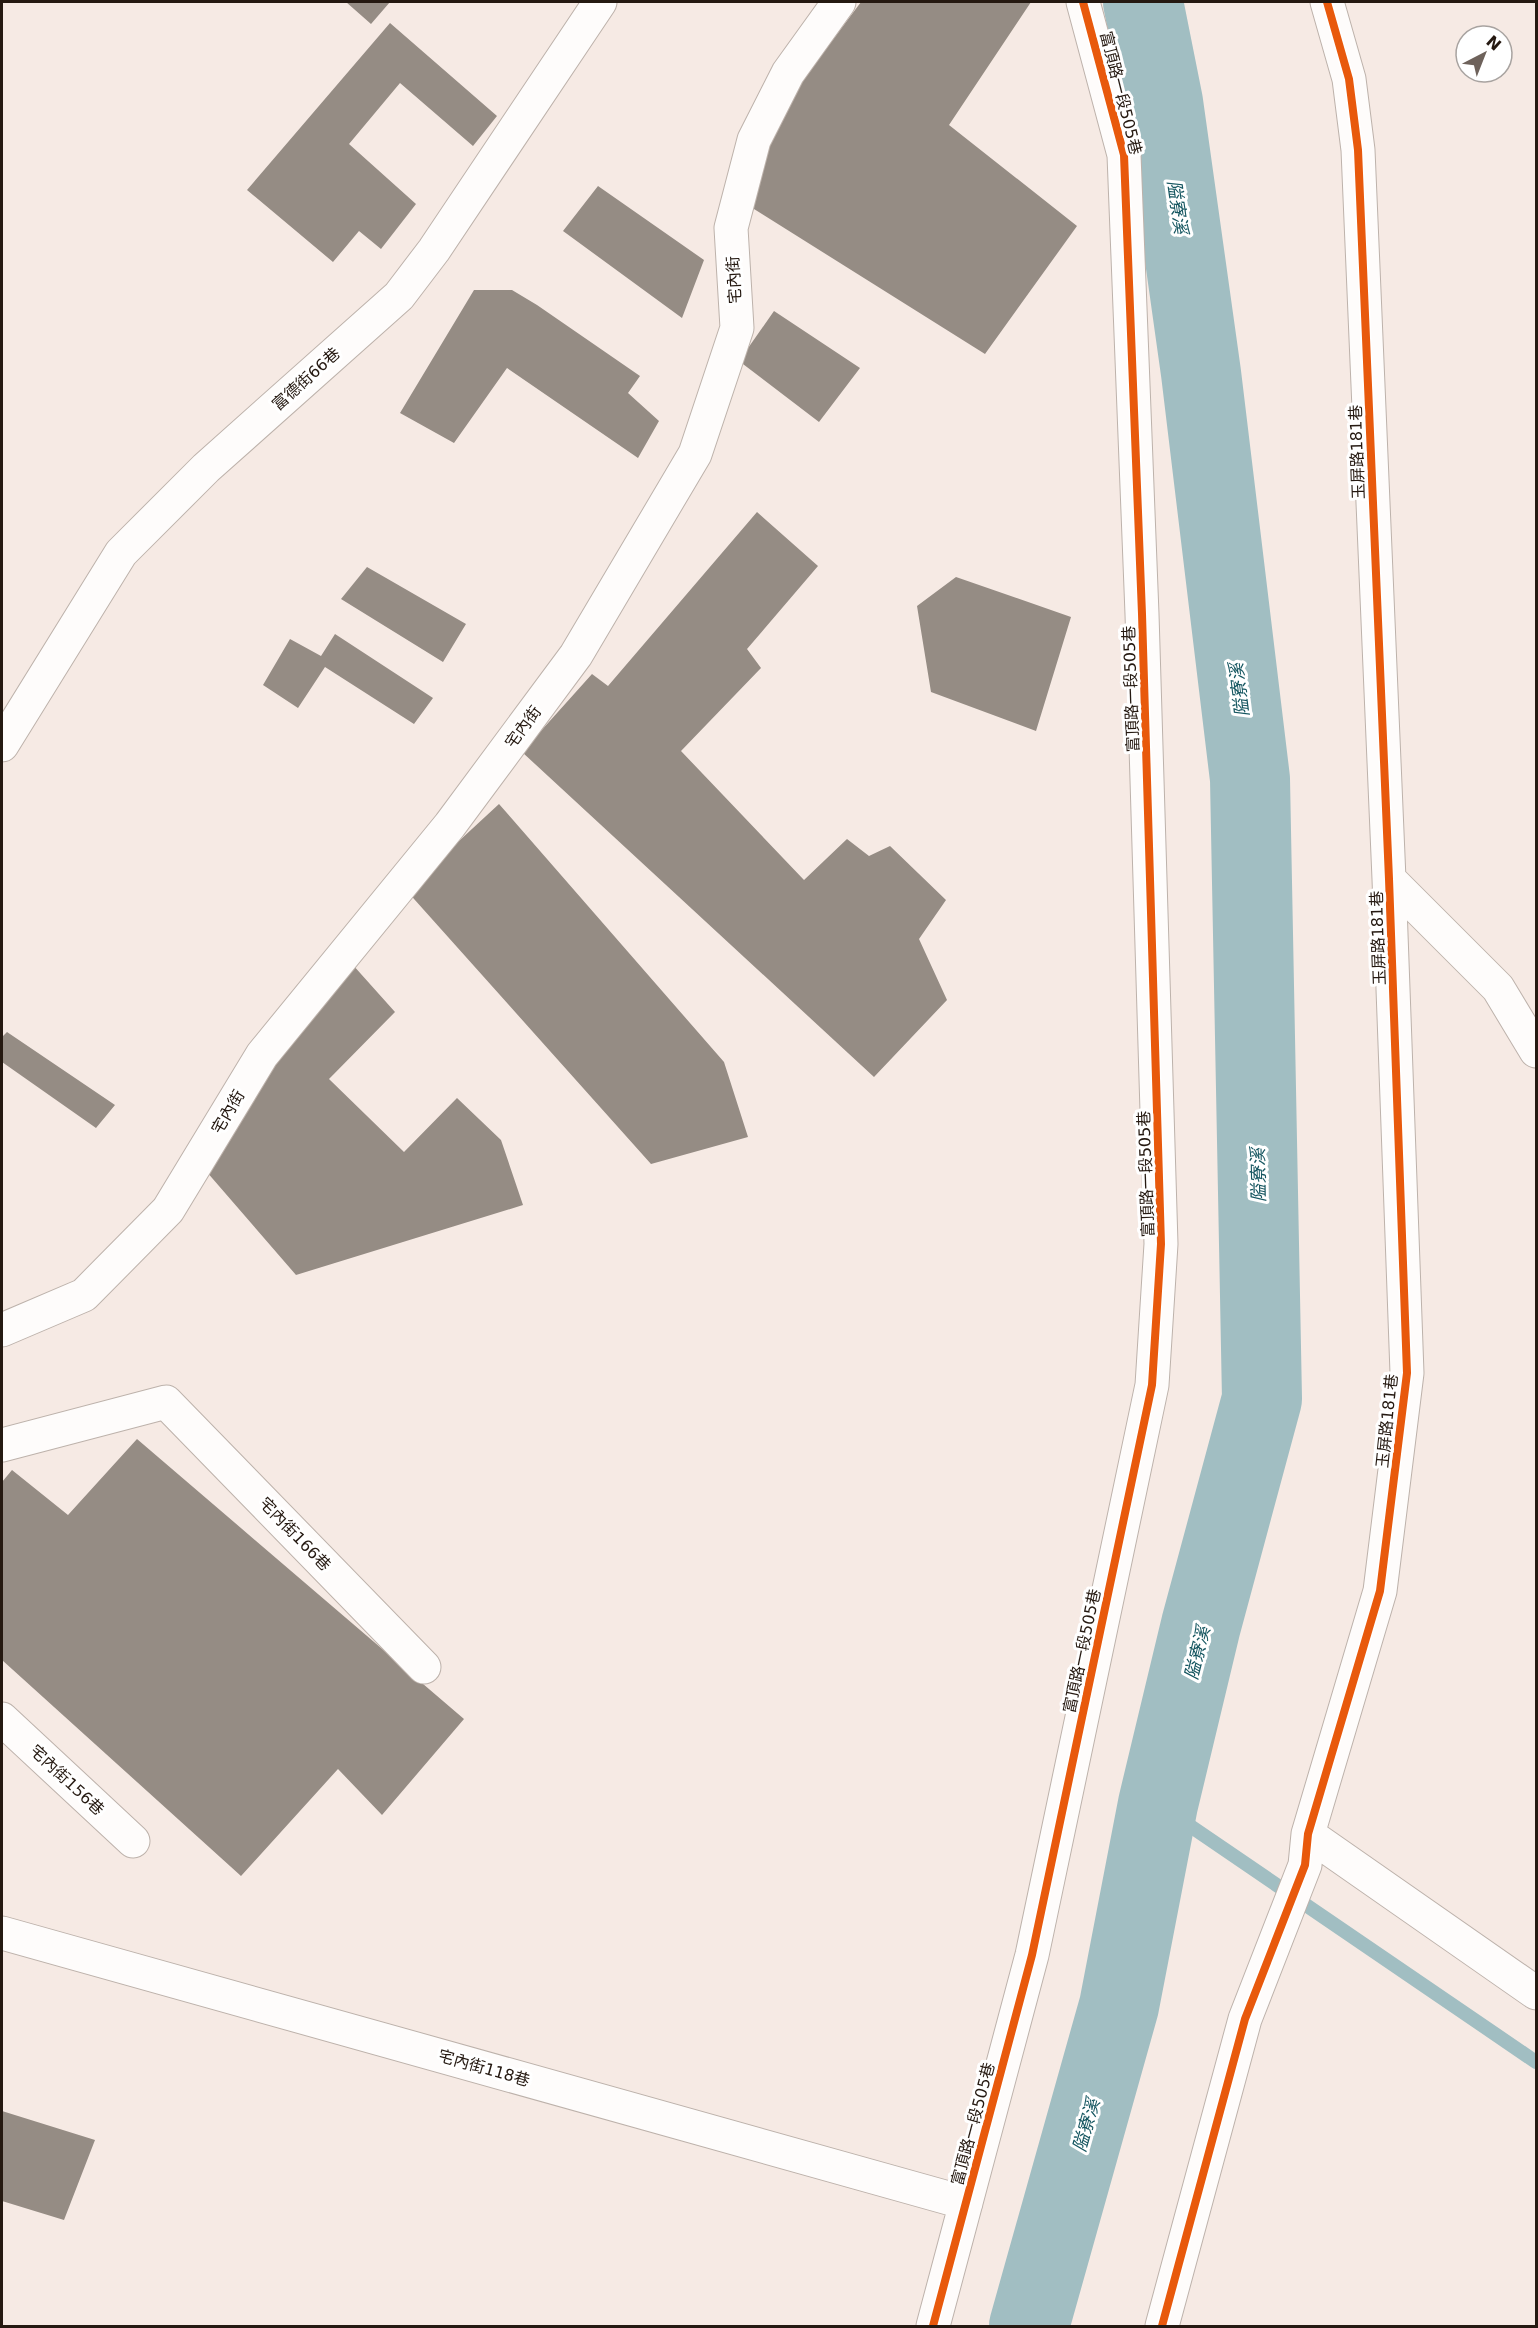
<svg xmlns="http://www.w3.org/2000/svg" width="1538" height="2328" font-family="'DejaVu Sans','Noto Sans TC',sans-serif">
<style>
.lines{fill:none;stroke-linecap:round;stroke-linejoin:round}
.stream{stroke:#a1bec2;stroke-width:14}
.river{stroke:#a1bec2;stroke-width:80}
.building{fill:#958c84}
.minor-casing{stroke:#bdb2ab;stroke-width:35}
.minor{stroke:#fefcfb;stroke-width:33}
.cycleway-casing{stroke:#fff;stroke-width:11}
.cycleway{stroke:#e8590c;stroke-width:8}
.labels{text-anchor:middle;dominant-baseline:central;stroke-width:6;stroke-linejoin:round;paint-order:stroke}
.street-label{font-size:16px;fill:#251911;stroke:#fff}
.water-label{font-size:18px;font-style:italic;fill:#155660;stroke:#fff}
</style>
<rect width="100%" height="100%" fill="#f6eae4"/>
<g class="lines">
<path class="stream" d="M1158,1804L1536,2062"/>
<path class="river" d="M1029,2326L1119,2006L1158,1804L1201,1625L1262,1399L1250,779L1201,373L1163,102L1143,2"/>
</g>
<path class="building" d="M346,2H390L371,24Z
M861,2H1031L949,125L1077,226L985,354L746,204L772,121Z
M390,23L497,116L473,146L400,83L349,144L416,204L381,249L359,231L333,262L247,190Z
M598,186L704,260L682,318L563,231Z
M474,290H512L537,305L640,376L628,393L659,421L638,458L507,368L454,443L400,413Z
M774,311L860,368L819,422L739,361Z
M757,512L818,566L747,649L761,668L681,751L804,880L847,839L869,856L890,846L946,900L919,939L947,1000L874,1077L522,752L592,674L608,686Z
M367,567L466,624L443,662L341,599Z
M956,577L1071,617L1036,731L931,692L917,606Z
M335,634L433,698L414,724L325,667L298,708L263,685L290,639L321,656Z
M499,804L724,1062L748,1137L651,1164L406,890Z
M344,955L395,1012L329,1079L404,1152L457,1098L501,1140L523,1205L296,1275L193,1156Z
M7,1032L115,1105L96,1128L2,1062V1037Z
M137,1439L464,1719L382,1815L338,1769L241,1876L2,1660V1482L12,1470L68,1515Z
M2,2111L95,2140L64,2220L2,2201Z"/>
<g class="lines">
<g class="minor-casing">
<path id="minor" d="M2,745L121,553L206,468L399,296L434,250L600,2
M1389,879L1498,988L1536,1051
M2,1330L84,1295L168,1210L262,1055L450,825L576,655L695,454L737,328L731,228L754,140L788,73L839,2
M2,1445L166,1402L424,1667
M2,1719L133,1841
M1308,1834L1536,1993
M2,1933L966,2203
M933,2326L1032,1955L1152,1385L1161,1244L1142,614L1124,155L1083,2
M1162,2326L1245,2019L1305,1865L1308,1834L1380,1591L1407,1373L1389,879L1358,150L1349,79L1327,2"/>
</g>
<use href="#minor" class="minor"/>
<g class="cycleway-casing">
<path id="cycleway" d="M933,2326L1032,1955L1152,1385L1161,1244L1142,614L1124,155L1083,2
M1162,2326L1245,2019L1305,1865L1308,1834L1380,1591L1407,1373L1389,879L1358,150L1349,79L1327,2"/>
</g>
<use href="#cycleway" class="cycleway"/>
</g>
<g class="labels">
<g class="street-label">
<text transform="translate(1121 93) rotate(76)">富頂路一段505巷</text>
<text transform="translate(734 280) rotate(-93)">宅內街</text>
<text transform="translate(306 379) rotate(-42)">富德街66巷</text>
<text transform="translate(1357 452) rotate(-92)">玉屏路181巷</text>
<text transform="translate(1131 689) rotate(-92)">富頂路一段505巷</text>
<text transform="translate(523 727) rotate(-53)">宅內街</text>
<text transform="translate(1378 938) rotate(-92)">玉屏路181巷</text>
<text transform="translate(228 1112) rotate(-59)">宅內街</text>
<text transform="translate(1146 1174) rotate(-92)">富頂路一段505巷</text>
<text transform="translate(1387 1421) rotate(-84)">玉屏路181巷</text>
<text transform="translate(295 1534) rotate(46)">宅內街166巷</text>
<text transform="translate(1082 1651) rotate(-78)">富頂路一段505巷</text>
<text transform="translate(67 1780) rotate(43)">宅內街156巷</text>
<text transform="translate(484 2068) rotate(16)">宅內街118巷</text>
<text transform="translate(973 2124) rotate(-75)">富頂路一段505巷</text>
</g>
<g class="water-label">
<text transform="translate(1178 207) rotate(82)">隘寮溪</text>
<text transform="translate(1239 690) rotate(-97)">隘寮溪</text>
<text transform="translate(1258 1175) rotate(-91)">隘寮溪</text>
<text transform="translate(1197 1653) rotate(-76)">隘寮溪</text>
<text transform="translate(1086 2125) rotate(-74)">隘寮溪</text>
</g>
</g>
<rect width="1538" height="2328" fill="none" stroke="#251911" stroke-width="6"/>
<g transform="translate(1484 54) rotate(42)"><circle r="28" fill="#ffffff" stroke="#a8a3a0" stroke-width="1.5"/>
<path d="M0-4.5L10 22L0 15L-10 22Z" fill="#6e625b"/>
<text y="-9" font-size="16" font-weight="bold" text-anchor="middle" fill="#251911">N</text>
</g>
</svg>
